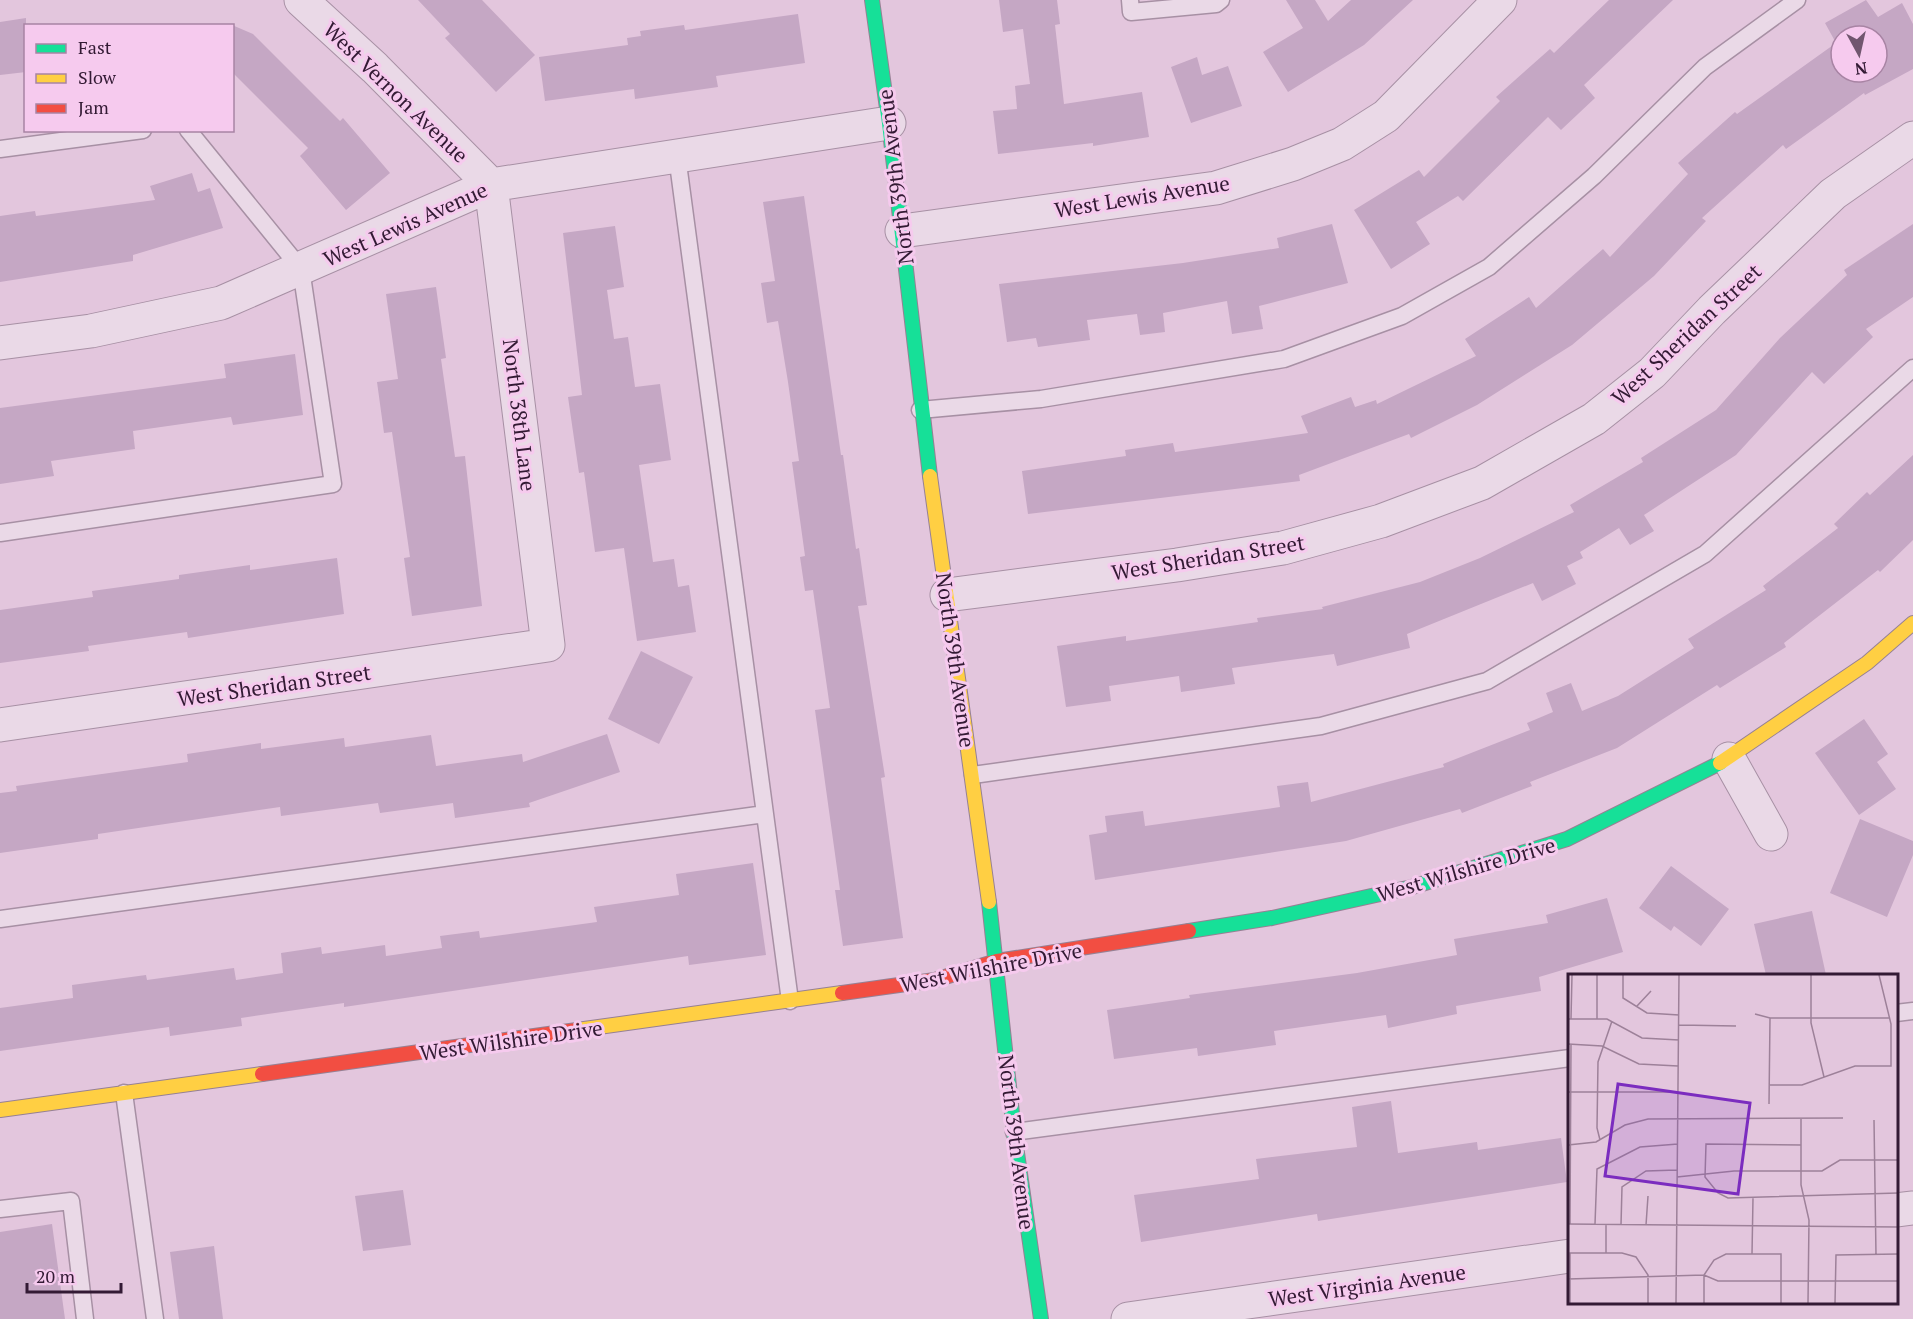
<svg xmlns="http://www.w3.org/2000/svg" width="1913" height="1319" font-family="'PT Serif',serif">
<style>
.building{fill:#c5a7c4;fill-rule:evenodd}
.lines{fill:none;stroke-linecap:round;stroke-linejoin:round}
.lane-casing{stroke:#a790a4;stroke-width:19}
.street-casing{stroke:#a790a4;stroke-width:35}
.fast-casing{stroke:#968094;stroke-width:16}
.slow-casing{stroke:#968094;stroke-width:16}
.jam-casing{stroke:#968094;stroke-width:16}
.lane{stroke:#ead9e7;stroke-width:16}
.street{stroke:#ead9e7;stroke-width:33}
.fast{stroke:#16e098;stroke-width:14}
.slow{stroke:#ffcf43;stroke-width:14}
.jam{stroke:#f24e42;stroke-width:14}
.labels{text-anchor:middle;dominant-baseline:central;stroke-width:6;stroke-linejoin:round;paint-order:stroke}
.street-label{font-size:21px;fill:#331a34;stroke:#f6caee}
.inset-road{fill:none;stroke:#9d8199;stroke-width:1.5}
.view{fill:#7b2cbf;fill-opacity:0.15;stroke:#7b2cbf;stroke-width:3}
.inset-edge{fill:none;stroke:#331a34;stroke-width:3}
</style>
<rect width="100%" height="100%" fill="#e3c6dd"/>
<path class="building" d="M418,0H482L535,55L496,92L445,38L450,34Z
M999,0H1057L1060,24L1055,25L1064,104L1142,92L1149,137L1093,146V143L998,154L993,111L1017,109L1015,86L1030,84L1023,29L1003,32Z
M1286,0H1315L1328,21L1351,0H1413L1364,45L1288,92L1263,52L1303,28Z
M1609,0H1673L1584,85L1595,98L1561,130L1548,117L1463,201L1458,196L1416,222L1430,244L1391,269L1354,210L1419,170L1424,177L1500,101L1496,97L1550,49L1554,53Z
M1866,0L1878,17L1902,3L1913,24V69L1865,95L1864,93L1786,149L1783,145L1702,218L1706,221L1654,276L1572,345L1477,405L1411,438L1409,434L1299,475L1300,481L1028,514L1022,471L1126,456L1125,450L1173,443L1175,452L1308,433L1301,416L1351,397L1355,407L1376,400L1377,404L1476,356L1465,339L1529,297L1536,308L1603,249L1610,257L1688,174L1678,163L1735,112L1737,114L1836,43L1825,23ZM1841,36H1877V72H1841Z
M798,14L805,63L716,76L718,87L635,99L634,89L545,101L539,57L628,45L627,38L641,36L640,31L684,25L685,30Z
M26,18V72L0,75V22Z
M232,25L253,34L340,121L343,118L390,173L346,210L300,156L308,148L232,72Z
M1197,57L1202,75L1228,66L1242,106L1191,123L1171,67Z
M192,173L198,192L210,188L223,228L133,255V261L0,282V216L35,211L36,216L155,200L150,186Z
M804,196L841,455H843L856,549L859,548L867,605L858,606L885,777L881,778L903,938L843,946L835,890H840L815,710L830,708L813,590L805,591L800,557L805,556L792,462L799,461L788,382L778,321L767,323L761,283L775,281L763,202Z
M1332,224L1348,283L1259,306L1263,329L1232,334L1227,301L1163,313L1165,332L1140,335L1137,314L1087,320L1090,340L1038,347L1036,338L1007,342L999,284L1183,263L1279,248L1277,238Z
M1913,224V297L1866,329L1873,337L1824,384L1812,372L1736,455L1644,515L1654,531L1630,545L1619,528L1580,552L1583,558L1567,566L1576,584L1542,601L1533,583L1407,634L1410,648L1337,666L1334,654L1232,668L1235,684L1181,692L1179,676L1109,686L1111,701L1066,707L1057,646L1126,636V641L1258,622L1257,618L1323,609L1322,607L1420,582L1480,558L1574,512L1570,505L1643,462L1641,458L1716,410L1780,338L1847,275L1844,270Z
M615,226L624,287L607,290L614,339L628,337L635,387L660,384L671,460L639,465L653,562L674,559L678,587L689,585L696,632L637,641L624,548L595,552L584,472L579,473L568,397L582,395L563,233Z
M436,287L446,358L441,359L455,457L465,456L482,606L412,616L404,558L410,557L392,432L384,433L377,382L398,379L386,294Z
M295,354L303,415L233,425L231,417L133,431L135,449L51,461L54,476L0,484V408L226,378L224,364Z
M1913,455V540L1880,572L1878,570L1784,643L1786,647L1720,688L1717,685L1617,748L1530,782L1532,786L1462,813L1460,809L1346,841L1095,880L1089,835L1107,832L1105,816L1143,811L1145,826L1280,807L1277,786L1308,782L1311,802L1444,767L1443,764L1530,730L1527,723L1553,712L1546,693L1571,683L1582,711L1618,696L1694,648L1688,639L1766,590L1763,586L1838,528L1834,524L1867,492L1870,495Z
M337,558L344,614L188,638L187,632L88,646L89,651L0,663V610L93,597L92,591L179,579V575L250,565V570Z
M641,651L693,677L659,744L608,719Z
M1864,719L1888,754L1877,762L1896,789L1859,815L1815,753Z
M607,734L620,772L529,803L530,807L455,818L453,803L380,813L378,803L281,816L280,807L98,834V839L0,853V793L17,791L16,786L188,762L187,754L261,743V749L344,738L345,747L431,735L436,766L522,754L523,762Z
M1860,819L1913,841V855L1887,917L1830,893Z
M753,863L766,955L689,965L688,956L344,1007V1003L241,1018L242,1026L170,1036L169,1027L0,1051V1008L73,998L72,985L146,975L147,980L234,968L236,980L283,973L281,953L321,947L322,954L385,945L386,956L442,948L440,936L479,931L480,938L597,922L594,907L679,895L676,874Z
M1671,866L1729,909L1701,946L1674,926L1671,931L1639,908Z
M1607,898L1623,952L1539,977L1541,991L1456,1006L1457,1014L1388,1028L1386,1015L1274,1031L1276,1045L1198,1056L1197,1048L1114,1059L1107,1010L1190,998L1189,995L1357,973L1457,955L1454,939L1548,923L1546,915Z
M1812,911L1826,975H1766L1754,924Z
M1391,1101L1398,1153L1477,1142L1478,1150L1561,1138L1567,1182L1318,1221L1317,1214L1141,1242L1134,1195L1259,1179L1256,1159L1357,1147L1352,1107Z
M403,1190L411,1245L363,1251L355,1196Z
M52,1224L65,1319H0V1232Z
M214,1246L223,1319H179L170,1252Z"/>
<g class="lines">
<g class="lane-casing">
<path id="lane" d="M1130,0L1131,12L1216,4L1221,0
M0,149L143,130
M677,156L790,1001
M920,410L1041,399L1284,359L1402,316L1489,267L1594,176L1705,67L1797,0
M0,533L333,484L301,269L188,130
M973,775L1321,726L1487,681L1705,554L1913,368
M0,919L765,814
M1896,1013L1913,1011
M124,1093L155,1319
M1014,1132L1570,1058
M0,1209L71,1201L85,1319"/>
</g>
<g class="street-casing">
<path id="street" d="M902,231L1216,188L1293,164L1342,144L1386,116L1500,0
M0,343L91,331L221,303L491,185L889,123
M947,595L1177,565L1283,548L1381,521L1482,483L1594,419L1652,373L1712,310L1833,194L1913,138
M0,725L548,645L491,185L375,68L301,0
M1729,759L1771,834
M1896,1210L1913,1208
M1128,1319L1570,1256"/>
</g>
<g class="fast-casing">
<path id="fast" d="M872,0L889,123L930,476
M989,902L1014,1132L1041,1319
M1189,931L1272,918L1412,887L1567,839L1720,763"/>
</g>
<g class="slow-casing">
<path id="slow" d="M930,476L989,902
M1720,763L1867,663L1913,623
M577,1030L842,993
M0,1110L262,1074"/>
</g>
<g class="jam-casing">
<path id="jam" d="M842,993L935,980L997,961L1189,931
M262,1074L577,1030"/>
</g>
<use href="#lane" class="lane"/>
<use href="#street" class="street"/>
<use href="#fast" class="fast"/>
<use href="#slow" class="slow"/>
<use href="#jam" class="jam"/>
</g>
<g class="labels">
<g class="street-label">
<text transform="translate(396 92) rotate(44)">West Vernon Avenue</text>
<text transform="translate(895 177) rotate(-97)">North 39th Avenue</text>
<text transform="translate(1142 196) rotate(-9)">West Lewis Avenue</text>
<text transform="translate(405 224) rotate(-24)">West Lewis Avenue</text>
<text transform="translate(1686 334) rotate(-43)">West Sheridan Street</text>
<text transform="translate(520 415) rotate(83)">North 38th Lane</text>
<text transform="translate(1208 557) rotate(-9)">West Sheridan Street</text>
<text transform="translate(956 660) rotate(82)">North 39th Avenue</text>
<text transform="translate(274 685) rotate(-8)">West Sheridan Street</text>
<text transform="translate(1466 869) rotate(-16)">West Wilshire Drive</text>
<text transform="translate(991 967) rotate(-11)">West Wilshire Drive</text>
<text transform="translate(511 1040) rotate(-8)">West Wilshire Drive</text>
<text transform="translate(1017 1142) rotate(83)">North 39th Avenue</text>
<text transform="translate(1367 1285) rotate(-8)">West Virginia Avenue</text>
</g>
</g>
<g transform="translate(1568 974)">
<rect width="330" height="330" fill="#e3c6dd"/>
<path class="inset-road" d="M55,1V24L79,39L111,41M243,1V49L256,103M69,32L83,17M187,40L202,44H322M0,45H39L74,64L111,66M3,45L4,1M29,45V1M111,51L168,52M0,70L34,72L71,90L110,92M202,111H234L287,92H323V50L311,1M0,118H110M201,130L202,44M233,144V211L241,246L240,329M306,146L308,281M32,166L29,154L30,88L44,47M0,171L28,168L57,151L80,145L275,144M233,171L138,170L137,203L150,219L160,224L330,219M109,203L166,197H254L272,186H330M0,250L330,253M2,250L3,70M27,250L29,195L72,173L110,170M53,251L54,213L78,197L109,196M78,251L80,222M38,279V250M184,280L185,224M0,305L136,301L150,307H330M2,329V279H54L68,283L80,301V329M108,329L111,1M136,329V301L146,286L158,280H213V329M267,329L268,281L330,280"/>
<path class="view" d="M50,110L182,129L170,220L37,202Z"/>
<rect width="330" height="330" class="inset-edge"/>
</g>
<rect x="24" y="24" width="210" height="108" fill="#f6caee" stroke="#a884a4" stroke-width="1.5"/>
<rect x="36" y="44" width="30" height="9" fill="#16e098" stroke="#a884a4" stroke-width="1.5"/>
<text x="78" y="54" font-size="18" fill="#331a34">Fast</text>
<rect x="36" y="74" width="30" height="9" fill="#ffcf43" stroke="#a884a4" stroke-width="1.5"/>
<text x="78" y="84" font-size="18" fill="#331a34">Slow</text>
<rect x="36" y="104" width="30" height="9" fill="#f24e42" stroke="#a884a4" stroke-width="1.5"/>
<text x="78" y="114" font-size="18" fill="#331a34">Jam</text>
<g transform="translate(1859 54) rotate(172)"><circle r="28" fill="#f6caee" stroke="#a884a4" stroke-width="1.5"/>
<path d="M0-4.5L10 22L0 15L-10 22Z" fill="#71566f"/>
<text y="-9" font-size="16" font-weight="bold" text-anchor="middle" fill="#331a34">N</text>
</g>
<path d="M27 1283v9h94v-9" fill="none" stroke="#331a34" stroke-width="3"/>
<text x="36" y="1283" font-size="18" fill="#331a34" stroke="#f6caee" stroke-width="4.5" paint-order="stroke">20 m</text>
</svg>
